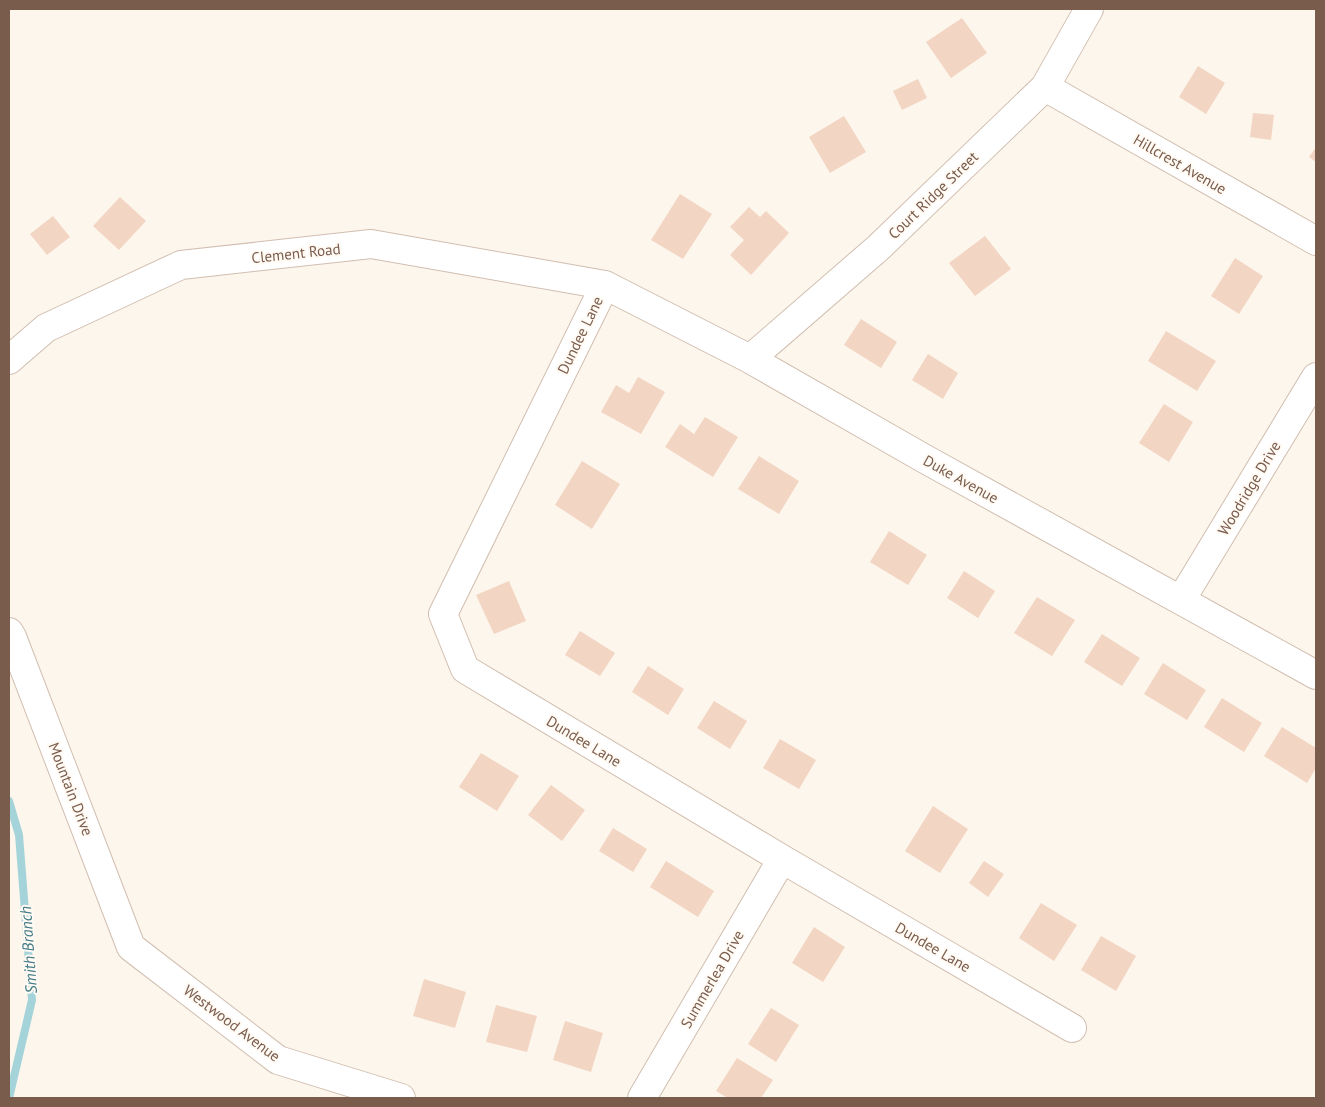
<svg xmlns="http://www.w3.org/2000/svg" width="1325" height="1107" font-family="'PT Sans',sans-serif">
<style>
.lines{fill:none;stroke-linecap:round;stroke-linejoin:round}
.stream{stroke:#a5d3da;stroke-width:8}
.building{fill:#f3d5c3}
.minor-casing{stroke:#d1beb0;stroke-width:30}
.minor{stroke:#fff;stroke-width:28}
.labels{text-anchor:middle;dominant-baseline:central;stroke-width:4;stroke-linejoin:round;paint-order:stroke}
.street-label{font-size:15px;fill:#7a5c4d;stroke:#fffaf3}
.water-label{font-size:16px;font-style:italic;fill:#437c86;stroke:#fffaf3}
</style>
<rect width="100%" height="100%" fill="#fdf6ec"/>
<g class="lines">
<path class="stream" d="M9,801L19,835L32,1000L9,1098"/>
</g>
<path class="building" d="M962,18L987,53L951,78L926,42Z
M1198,66L1225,83L1206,114L1179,97Z
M918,79L927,98L902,110L893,91Z
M1253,113L1274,115L1271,140L1250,137Z
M844,116L866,152L830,173L809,137Z
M1316,147V162L1309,157Z
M680,194L712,214L683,259L651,240Z
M120,197L146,221L119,250L93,226Z
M749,207L760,217L766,211L789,233L751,275L730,255L744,240L730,227Z
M53,216L70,237L47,255L30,234Z
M985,236L1011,269L975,296L949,263Z
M1235,258L1263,276L1239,314L1211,296Z
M861,319L897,342L881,368L844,345Z
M1166,331L1216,361L1197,391L1148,361Z
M928,354L958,373L943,399L912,380Z
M638,377L665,392L641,434L601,412L616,385L629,393Z
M1164,404L1193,422L1169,462L1139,443Z
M705,417L738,437L713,477L665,447L680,424L694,434Z
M759,456L799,481L779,514L738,489Z
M582,461L620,484L592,529L555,505Z
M889,531L927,555L908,585L870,562Z
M964,571L995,591L978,618L947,598Z
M509,581L526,621L494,634L476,595Z
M1037,597L1075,620L1052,656L1014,633Z
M580,631L615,653L600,676L565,655Z
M1102,634L1140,658L1122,686L1084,662Z
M1163,663L1206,690L1187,720L1144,694Z
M648,666L684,689L668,715L632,692Z
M1222,698L1262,723L1244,752L1204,727Z
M714,701L747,721L730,749L697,728Z
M1282,727L1316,748V768L1307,783L1264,756Z
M780,739L816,760L799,789L763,768Z
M481,753L519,776L497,811L459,787Z
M551,785L585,810L562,841L528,815Z
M933,806L968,829L940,873L905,851Z
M613,828L647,849L633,872L599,851Z
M666,861L714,891L698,917L650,887Z
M984,861L1004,874L988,897L969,883Z
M1041,903L1077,925L1054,961L1019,938Z
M814,927L845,947L823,982L792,963Z
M1101,936L1136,956L1116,991L1081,970Z
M424,979L466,992L455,1028L413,1016Z
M496,1005L537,1016L527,1052L486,1042Z
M771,1008L799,1025L776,1062L748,1044Z
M565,1021L603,1033L591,1072L553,1060Z
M737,1058L773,1080L761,1098H728L716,1091Z"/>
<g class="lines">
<g class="minor-casing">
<path id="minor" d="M1045,87L1316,241
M605,285L443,614L465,669L782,859L1072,1028
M750,359L878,248L1045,87L1089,9
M9,360L46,328L181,265L371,244L605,285L750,359L925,459L1316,675
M1181,600L1316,377
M9,632L12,637L131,947L278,1060L401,1098
M642,1098L782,859"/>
</g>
<use href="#minor" class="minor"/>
</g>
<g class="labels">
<g class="street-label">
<text transform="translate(1180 164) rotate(30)">Hillcrest Avenue</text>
<text transform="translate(933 195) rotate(-44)">Court Ridge Street</text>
<text transform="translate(296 253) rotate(-6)">Clement Road</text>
<text transform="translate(580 335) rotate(-64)">Dundee Lane</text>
<text transform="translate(961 479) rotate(29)">Duke Avenue</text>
<text transform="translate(1249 488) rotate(-59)">Woodridge Drive</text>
<text transform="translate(584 741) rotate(31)">Dundee Lane</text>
<text transform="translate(71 789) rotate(69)">Mountain Drive</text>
<text transform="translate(933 947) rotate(30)">Dundee Lane</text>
<text transform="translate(712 979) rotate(-60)">Summerlea Drive</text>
<text transform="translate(232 1023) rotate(37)">Westwood Avenue</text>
</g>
<g class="water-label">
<text transform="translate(28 950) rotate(-94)">Smith Branch</text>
</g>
</g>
<rect width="1325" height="1107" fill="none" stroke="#7a5c4d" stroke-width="20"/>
</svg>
